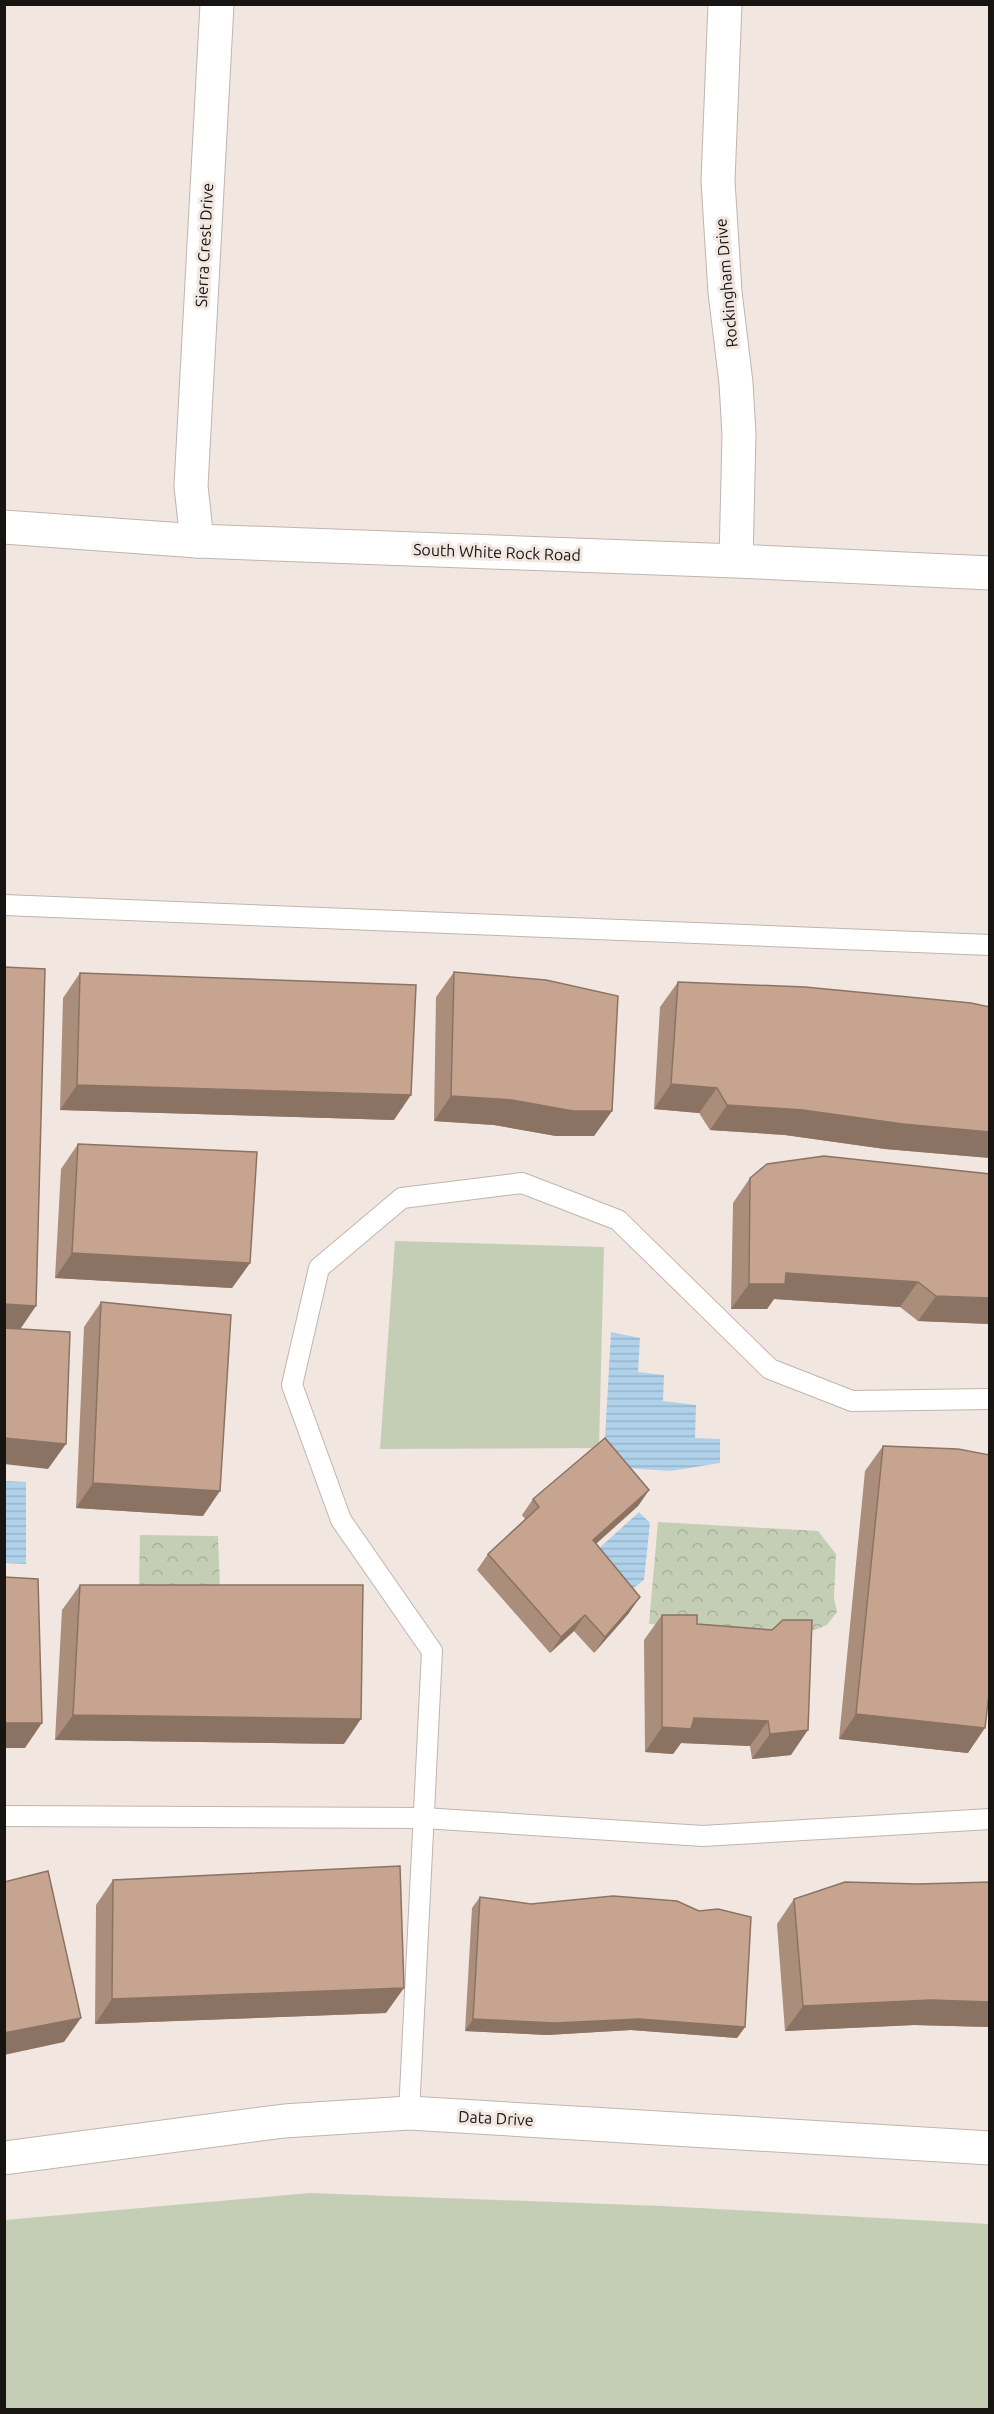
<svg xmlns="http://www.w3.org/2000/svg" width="994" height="2414" font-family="Ubuntu,sans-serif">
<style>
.grass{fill:#c4ceb5}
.park{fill:url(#park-crowns)}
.water{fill:url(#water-rules)}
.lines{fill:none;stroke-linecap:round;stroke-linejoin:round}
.lane-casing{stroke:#bfb5af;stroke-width:22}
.street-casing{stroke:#bfb5af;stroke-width:35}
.secondary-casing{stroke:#bfb5af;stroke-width:35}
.lane{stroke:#fff;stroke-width:20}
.street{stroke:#fff;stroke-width:33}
.secondary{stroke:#fff;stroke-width:33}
.wall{fill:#ab8d7b}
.shaded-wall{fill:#8b7364}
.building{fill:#c7a48f;stroke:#8b7364;stroke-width:1.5}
.labels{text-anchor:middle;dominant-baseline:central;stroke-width:6;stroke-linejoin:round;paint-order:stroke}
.street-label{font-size:16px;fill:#171412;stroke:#f1e7e0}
</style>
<defs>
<pattern id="park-crowns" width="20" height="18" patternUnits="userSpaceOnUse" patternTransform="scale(1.5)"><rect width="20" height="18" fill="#c4ceb5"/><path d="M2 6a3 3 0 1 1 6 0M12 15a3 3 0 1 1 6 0" fill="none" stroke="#a8b09b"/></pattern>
<pattern id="water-rules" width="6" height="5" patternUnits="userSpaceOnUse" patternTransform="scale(1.5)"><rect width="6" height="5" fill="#b0d1ea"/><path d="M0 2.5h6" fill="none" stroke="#97b3c8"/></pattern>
</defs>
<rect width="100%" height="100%" fill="#f1e7e0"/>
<path class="grass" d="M395,1241L604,1247L599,1448L380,1449Z
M310,2193L662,2206L989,2224V2409H5V2220Z"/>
<path class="park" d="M658,1522L818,1531L836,1554L834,1598L837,1612L827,1625L807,1633L649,1624Z
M140,1535L218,1536L220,1590L139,1592Z"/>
<path class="water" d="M611,1332L640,1338L638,1372L664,1375L663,1401L696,1405L695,1438L720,1439V1463L670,1471L613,1467L604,1457Z
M5,1481L26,1482V1564L5,1563Z
M639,1512L650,1523L644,1580L618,1600L585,1561Z"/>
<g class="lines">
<g class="lane-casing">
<path id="lane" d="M4,905L990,945
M4,1816L423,1818L703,1836L990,1819
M409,2113L432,1651L341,1520L292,1385L319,1268L402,1198L522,1183L618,1220L770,1369L852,1401L990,1399"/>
</g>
<g class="street-casing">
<path id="street" d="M197,541L191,486L217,4"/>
</g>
<g class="secondary-casing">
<path id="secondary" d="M725,4L718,181L725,292L736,383L739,435L736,561
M4,527L197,541L736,561L990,573
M4,2158L284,2121L409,2113L990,2148"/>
</g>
<use href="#lane" class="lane"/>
<use href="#street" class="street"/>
<use href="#secondary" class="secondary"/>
</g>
<path class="wall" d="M454,972L612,1111L594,1136H556L494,1125L434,1121L436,997Z
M80,973L394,1120L60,1110L63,998Z
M678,982L990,1007V1158L885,1149L785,1135L710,1130L699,1113L654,1109L660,1007Z
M78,1144L250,1263L232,1288L55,1278L61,1169Z
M750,1178L990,1324L918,1321L900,1307L774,1299L767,1309H731L733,1203Z
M101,1302L203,1516L76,1508L84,1327Z
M883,1446L968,1753L839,1739L865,1471Z
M649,1490L638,1506L596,1544L629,1613L594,1653L574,1631L550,1653L477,1570L488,1554L525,1519L522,1515L533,1499Z
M80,1585L344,1744L55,1740L62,1610Z
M662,1615L697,1624L772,1630L791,1755L752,1759L750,1746L681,1743L673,1754L645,1752L644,1640Z
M113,1880L386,2013L95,2024L96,1905Z
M990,1882V2027L914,2025L785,2031L777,1924L794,1899L918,1884Z
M480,1897L745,2027L737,2038L631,2030L547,2035L465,2031L472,1908Z"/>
<path class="shaded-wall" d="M671,1084L717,1088L699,1113L654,1109Z
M77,1085L411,1095L394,1120L60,1110Z
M451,1096L512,1100L612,1111L594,1136H556L494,1125L434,1121Z
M727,1105L803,1110L990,1132V1158L885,1149L785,1135L710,1130Z
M72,1253L250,1263L232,1288L55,1278Z
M786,1273L918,1282L900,1307L774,1299L767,1309H731L749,1284Z
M936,1296L990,1298V1324L918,1321Z
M4,1304L36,1306L19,1331L4,1330Z
M4,1438L66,1444L48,1469L4,1464Z
M93,1483L220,1491L203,1516L76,1508Z
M649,1490L638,1506L582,1556L593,1540Z
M640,1597L629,1613L594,1653L605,1637Z
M585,1615L574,1631L550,1653L561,1637Z
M856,1714L985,1728L968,1753L839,1739Z
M73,1715L361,1719L344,1744L55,1740Z
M694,1718L768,1721L750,1746L681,1743L673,1754L645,1752L662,1727Z
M4,1723H42L25,1748H4Z
M808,1730L791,1755L752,1759L770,1734Z
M404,1988L386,2013L95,2024L112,1999Z
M931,2000L990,2002V2027L914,2025L785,2031L803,2006Z
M81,2018L64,2042L4,2055V2033Z
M473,2019H639L745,2027L737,2038L631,2030L547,2035L465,2031Z"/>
<path class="building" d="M4,967L45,969L36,1306L4,1304Z
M454,972L546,980L618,996L612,1111H573L512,1100L451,1096Z
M80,973L416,985L411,1095L77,1085Z
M678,982L805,987L971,1003L990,1007V1132L903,1124L803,1110L727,1105L717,1088L671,1084Z
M78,1144L257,1152L250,1263L72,1253Z
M824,1156L990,1174V1298L936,1296L918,1282L786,1273L785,1284H749L750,1178L767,1164Z
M101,1302L231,1315L220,1491L93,1483Z
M4,1328L70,1332L66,1444L4,1438Z
M605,1438L649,1490L593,1540L640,1597L605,1637L585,1615L561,1637L488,1554L539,1507L533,1499Z
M883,1446L958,1449L990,1455V1685L985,1728L856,1714Z
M4,1577L38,1579L42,1723H4Z
M80,1585H363L361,1719L73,1715Z
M662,1615H697V1624L772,1630L783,1620H812L808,1730L770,1734L768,1721L694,1718L691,1729L662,1727Z
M400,1866L404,1988L112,1999L113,1880Z
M48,1871L81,2018L4,2033V1882Z
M845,1882L918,1884L990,1882V2002L931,2000L803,2006L794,1899Z
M613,1896L677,1901L699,1911L718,1909L751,1917L745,2027L639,2019L555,2023L473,2019L480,1897L531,1904Z"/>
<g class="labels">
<g class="street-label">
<text transform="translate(204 245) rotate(-87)">Sierra Crest Drive</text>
<text transform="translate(726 283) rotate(-95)">Rockingham Drive</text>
<text transform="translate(497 552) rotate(2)">South White Rock Road</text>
<text transform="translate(496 2118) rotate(3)">Data Drive</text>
</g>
</g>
<rect width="994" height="2414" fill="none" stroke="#171412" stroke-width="12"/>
</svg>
